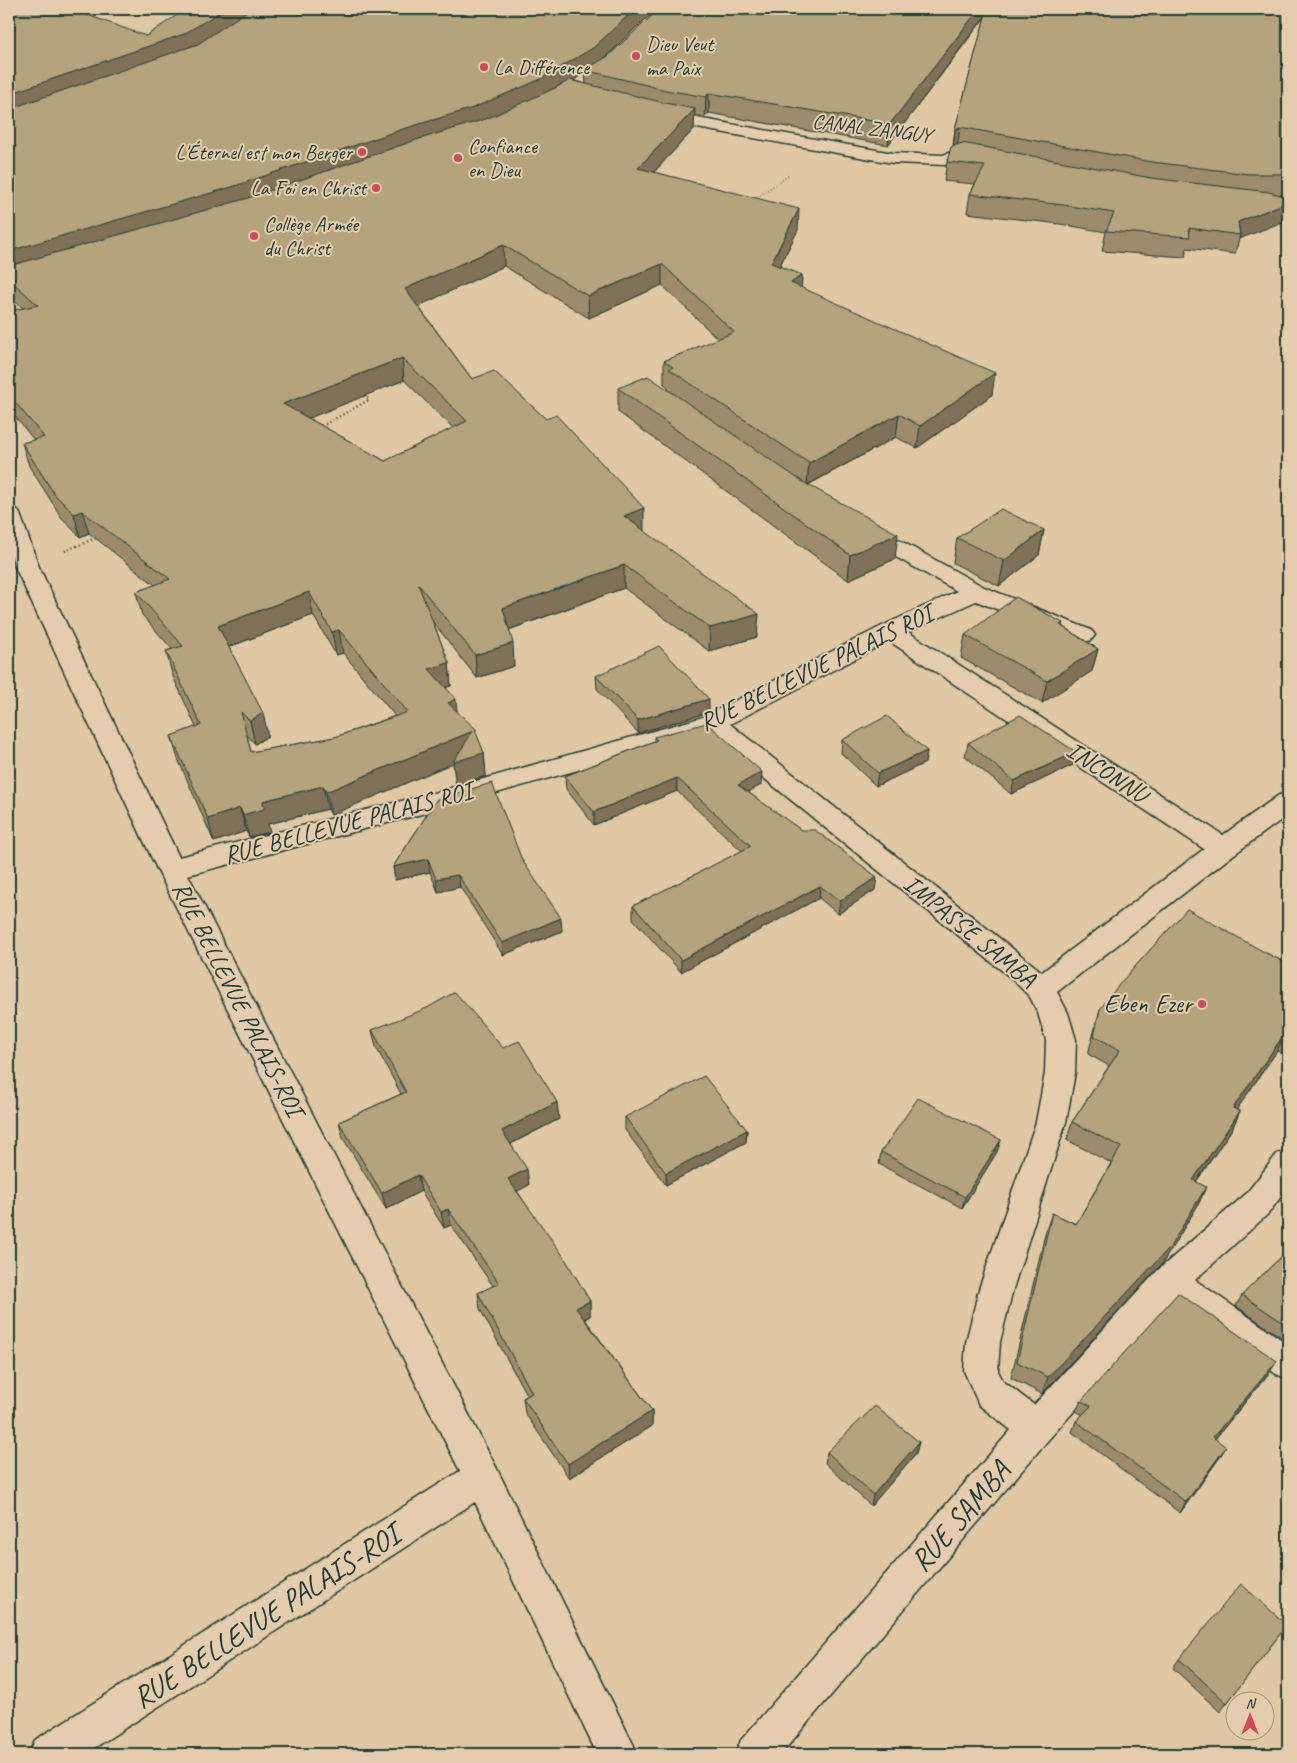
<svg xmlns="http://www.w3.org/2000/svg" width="1297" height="1763" font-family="Caveat,sans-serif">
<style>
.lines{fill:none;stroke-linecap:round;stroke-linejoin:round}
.minor-casing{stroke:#1f3d34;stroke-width:3}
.path-far1{stroke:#1f3d34;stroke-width:2;stroke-dasharray:0.5 2.5;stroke-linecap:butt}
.path{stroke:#1f3d34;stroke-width:2.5;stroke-dasharray:1 3;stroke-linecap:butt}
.minor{fill:#e4ccad;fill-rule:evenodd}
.wall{fill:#9c8c6c;stroke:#1f3d34;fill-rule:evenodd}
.shaded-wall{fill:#7f7258;stroke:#1f3d34}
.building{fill:#b5a37d;stroke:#1f3d34;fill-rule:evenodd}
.poi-dot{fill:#d1495b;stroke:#e4ccad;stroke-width:2}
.labels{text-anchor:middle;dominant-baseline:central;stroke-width:4;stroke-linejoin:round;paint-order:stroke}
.far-poi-label{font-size:21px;fill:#1f3d34;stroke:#e4ccad;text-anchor:start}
.far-street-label{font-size:21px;fill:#1f3d34;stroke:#e4ccad}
.street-label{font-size:25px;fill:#1f3d34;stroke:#e4ccad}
.poi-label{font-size:25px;fill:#1f3d34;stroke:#e4ccad;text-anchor:end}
.near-street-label{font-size:30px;fill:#1f3d34;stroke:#e4ccad}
</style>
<rect width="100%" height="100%" fill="#e1c8a4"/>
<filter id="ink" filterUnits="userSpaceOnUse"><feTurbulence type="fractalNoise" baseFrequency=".02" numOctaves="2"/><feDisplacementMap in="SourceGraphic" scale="10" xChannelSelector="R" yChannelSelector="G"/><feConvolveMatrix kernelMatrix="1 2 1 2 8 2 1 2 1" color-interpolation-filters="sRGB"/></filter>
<g filter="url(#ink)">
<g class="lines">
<g class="minor-casing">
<path id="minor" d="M658,111L893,153L943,155L957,150L991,156L994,160L991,164L985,165L959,160L945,165L893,163L652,120L650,116L652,112Z
M9,507L17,509L20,514L39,567L179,857L437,792L703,717L882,626L957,591L856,535L853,530L856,525L864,523L872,525L984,587L1091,630L1095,635L1091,640L1083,643L976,601L908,632L1223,835L1279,795L1288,793V815L1233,855L1057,992L1068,1013L1076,1040L1075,1073L1066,1122L1013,1289L1000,1342L998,1371L1003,1381L1034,1405L1158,1270L1246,1194L1277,1154L1288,1150V1187L1268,1214L1195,1280L1288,1344V1379L1276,1374L1173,1302L1048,1440L781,1754H735L741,1740L1011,1430L979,1405L964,1371L966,1342L979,1289L1036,1122L1045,1073L1046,1040L1038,1013L1030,997L1011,978L708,733L437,810L188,875L495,1465L638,1754H597L475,1502L85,1754H29L35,1740L460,1471L157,869L15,567L9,547ZM889,641L1204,849L1042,972L730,724Z"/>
</g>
<path class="path-far1" d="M752,198L759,196L789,175"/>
<path class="path" d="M318,428L369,400L363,394
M65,551L98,537"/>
<use href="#minor" class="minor"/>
</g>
<path class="wall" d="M9,9L146,36L641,23L601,60L608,56L659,9H1288V195H1280L1239,239L1235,254L1187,248L1185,257L1102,251L1106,232L1060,224L967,213L970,194L975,184L944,181L947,162L953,146L955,129L985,17L888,145L709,113L705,117L694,115V129L654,172L798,230L779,266L802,275L801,288L992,395L917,448L896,437L808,485L895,559L848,580L618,412V388L668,390V387L664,384V361L718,339L662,285L589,318L504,266L418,306L472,379L644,531L757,637L709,651L624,588L509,630L514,666L477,678L433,622L449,663L451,686L446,687L457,712L477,737L484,753L486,776L456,785L453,763L331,815L328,809L268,824L270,832L249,837L246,831L214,842L178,759L171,736L196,727L172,674L166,651L172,649L142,615L136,592L155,585L89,533L80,537L62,518L29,466L22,443L34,440L9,409V311L23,308L9,296ZM585,73L586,84L573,80ZM404,380L453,428L385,461L308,418ZM313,615L336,655L343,653L395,716L335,737L251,752L247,735L255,744L268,736L229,647Z
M1044,530L1039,555L999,586L953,563L957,538Z
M1063,623L1062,626L1098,649L1092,671L1042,703L961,658L965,635Z
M596,676L709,712L638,733L597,689Z
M654,737L761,785L748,792L875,890L838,914L819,898L681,972L633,919V906L742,851L677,791L594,825L566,789L565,776L654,741Z
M842,740L927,751L925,763L876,786L841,753Z
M968,743L1076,752L1073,765L1011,794L965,756Z
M437,799L522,860L562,931L503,955L460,887L438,892L430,872L395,880L393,867Z
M1266,953L1288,964V1056L1277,1051L1237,1109L1240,1111L1232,1129L1196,1182L1206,1187L1198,1205L1162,1264L1042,1394L1011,1378L1046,1230L1052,1213L1076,1224L1111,1163L1067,1140L1072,1122L1109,1066L1088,1054L1095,1028L1100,1009Z
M372,1030L559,1119L511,1144L529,1185L517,1191L590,1301V1316L585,1319L652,1411V1426L569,1478L525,1413L523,1398L527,1396L480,1309L478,1293L493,1286L451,1225L444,1228L421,1191L386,1209L343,1138L339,1122L401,1094L376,1047Z
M625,1117L747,1130L746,1142L666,1185L625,1130Z
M1001,1140L997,1152L962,1208L879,1164L881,1152Z
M1288,1250V1342L1236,1306L1242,1295Z
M1270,1372L1215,1439L1220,1457L1180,1513L1072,1432L1076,1421L1083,1415L1076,1411L1081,1401Z
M919,1442L916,1453L871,1506L825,1463L827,1452Z
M1287,1625L1220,1712L1173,1668L1179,1659Z"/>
<path class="shaded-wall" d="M225,9H258L188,54L9,116V94Z
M635,9H658L641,23L594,68L585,70V73L540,100L474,128L9,274V251Z
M979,9H989L988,12L888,145L890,124Z
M709,93V113L705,117L706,97Z
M695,109L694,129L638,189V168Z
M960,127L957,148L953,150L955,129Z
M1288,202V220L1239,239L1240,235L1238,222Z
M799,209L798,230L770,285L771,263Z
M503,245L504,266L408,311L405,289Z
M662,264V285L589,318L588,296Z
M802,275L801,297L791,283Z
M402,358L404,380L287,427L283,404Z
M995,373L992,395L917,448L920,426Z
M899,414L896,437L807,485L809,463Z
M644,508V531L624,516Z
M82,511L89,533L80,537L74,514Z
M1044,530L1039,555L999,586L1004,561Z
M898,534L895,559L848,580L850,555Z
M624,565V588L505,631L503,608Z
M309,592L313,615L223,649L218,626Z
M759,614L757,637L709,651L710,628Z
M339,630L343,653L336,655L332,632Z
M513,643L514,666L477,678L475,655Z
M1098,649L1092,671L1042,703L1047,681Z
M449,663L451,686L432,692L429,669Z
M456,699L458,722L448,703Z
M709,699V712L638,733V720Z
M263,713L268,736L255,744L250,721Z
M473,731L484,753L486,776L456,785L453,763L331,815L326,792Z
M927,751L925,763L876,786L878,773Z
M1076,752L1073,765L1011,794L1014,781Z
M762,772L761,785L738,798V785Z
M677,778V791L594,825V812Z
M323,786L328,809L268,824L270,832L249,837L243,815L263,801Z
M240,808L246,831L214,842L208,819Z
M428,859L430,872L395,880L393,867Z
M458,875L460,887L438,892L436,879Z
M877,877L875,890L838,914L840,901Z
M820,886L819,898L681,972V960Z
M561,918L562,931L503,955L502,943Z
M1285,1033L1277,1051L1225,1126L1233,1108Z
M557,1102L559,1119L504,1147L502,1131Z
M1240,1111L1232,1129L1185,1198L1193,1180Z
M747,1130L746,1142L666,1185V1173Z
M1001,1140L997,1152L962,1208L965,1197Z
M527,1169L529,1185L510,1195L508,1179Z
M418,1175L421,1191L386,1209L382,1193Z
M1206,1187L1198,1205L1162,1264L1042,1394L1048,1377Z
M448,1209L451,1225L444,1228L441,1212Z
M590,1301V1316L577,1323L576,1308Z
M1277,1361L1270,1372L1207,1448L1213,1437Z
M652,1411V1426L569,1478L568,1464Z
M919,1442L916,1453L871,1506L873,1495Z
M1226,1447L1220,1457L1180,1513L1186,1502Z"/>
<path class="building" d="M9,9H71L146,36L186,9H225L184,34L9,94Z
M250,9H635L593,48L539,80L473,108L403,129L232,187L9,251V109L198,44Z
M659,9H979L890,124L709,93L706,97L666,90L585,70L608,56Z
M987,9H1288V174H1249L1152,162L960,127L955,129Z
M570,80L665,103L695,109L638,168L799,209L771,263L802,275L791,283L995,373L920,426L899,414L809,463L669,369L673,367L664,361L734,332L662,264L588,296L503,245L405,289L472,379L494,371L546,419L556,415L644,508L624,516L759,614L710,628L624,565L503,608L513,643L475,655L418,584L449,663L429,669L456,699L448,703L477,730H475L484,753L453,762L473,731L326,792L323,786L263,801L264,809L243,815L240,808L208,819L171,736L201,725L166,651L183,646L136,592L170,579L82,511L74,514L55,495L22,443L44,437L9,395V311L38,305L9,279V266L245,199L416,140L486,119L553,89ZM402,358L467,421L385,461L283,404ZM309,592L332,632L339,630L408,712L335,737L251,752L241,712L250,721L263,713L218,626Z
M962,143L1151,178L1269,192L1288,197V202L1238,222L1240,235L1189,228L1190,237L1106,231L1114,213L1063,205L970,194L985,166L947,162L951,147Z
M648,376L803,482L898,534L850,555L618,388Z
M1001,509L1044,530L1004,561L957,538Z
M1016,597L1063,623L1060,625L1098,649L1047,681L965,635Z
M659,646L709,699L638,720L596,676Z
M1020,715L1076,752L1014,781L968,743Z
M887,716L927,751L878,773L842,740Z
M707,723L762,772L738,785L801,830H815L877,877L840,901L820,886L681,960L633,906L751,846L677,778L594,812L565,776L657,740L654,737Z
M492,783L522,860L561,918L502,943L458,875L436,879L428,859L393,867L437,799Z
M1187,909L1266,953L1288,964V1034L1285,1033L1233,1108L1240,1111L1193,1180L1206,1187L1170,1247L1048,1377L1017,1362L1052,1213L1076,1224L1121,1147L1072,1122L1120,1050L1094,1036L1100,1009L1122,981Z
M455,992L503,1048L519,1041L557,1102L502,1131L527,1169L508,1179L564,1257L590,1301L576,1308L652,1411L568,1464L523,1398L532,1393L478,1293L499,1283L448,1209L441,1212L418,1175L382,1193L339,1122L406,1092L372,1030L427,1008Z
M704,1076L747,1130L666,1173L625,1117Z
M918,1098L1001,1140L965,1197L881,1152Z
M1288,1250V1326L1242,1295Z
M1178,1293L1277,1361L1213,1437L1226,1447L1186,1502L1076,1421L1091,1406L1081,1401Z
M875,1406L919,1442L873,1495L827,1452Z
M1241,1584L1287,1625L1227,1703L1179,1659Z"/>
</g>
<g class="poi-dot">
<circle cx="636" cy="56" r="5"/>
<circle cx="484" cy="67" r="5"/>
<circle cx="362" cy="152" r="5"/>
<circle cx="458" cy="158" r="5"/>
<circle cx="376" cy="188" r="5"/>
<circle cx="254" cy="236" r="5"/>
<circle cx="1202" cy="1004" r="5"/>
</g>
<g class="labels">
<g class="far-poi-label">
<text x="646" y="44">Dieu Veut<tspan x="646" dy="24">ma Paix</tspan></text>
<text x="494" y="67">La Différence</text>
<text x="468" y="146">Confiance<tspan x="468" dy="24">en Dieu</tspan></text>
<text x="352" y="152" text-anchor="end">L'Éternel est mon Berger</text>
<text x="366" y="188" text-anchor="end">La Foi en Christ</text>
<text x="264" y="224">Collège Armée<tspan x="264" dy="24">du Christ</tspan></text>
</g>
<g class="far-street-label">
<text transform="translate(872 128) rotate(7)">CANAL ZANGUY</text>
</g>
<g class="street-label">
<text transform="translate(816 668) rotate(-26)">RUE BELLEVUE PALAIS ROI</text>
<text transform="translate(1107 772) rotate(33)">INCONNU</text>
<text transform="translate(348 823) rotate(-15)">RUE BELLEVUE PALAIS ROI</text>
<text transform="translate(970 931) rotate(39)">IMPASSE SAMBA</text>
<text transform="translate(238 999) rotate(63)">RUE BELLEVUE PALAIS-ROI</text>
</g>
<g class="poi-label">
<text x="1192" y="1004">Eben Ezer</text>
</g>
<g class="near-street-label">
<text transform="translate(960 1516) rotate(-49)">RUE SAMBA</text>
<text transform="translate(266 1616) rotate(-33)">RUE BELLEVUE PALAIS-ROI</text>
</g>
</g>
<rect width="1297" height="1763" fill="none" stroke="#e4ccad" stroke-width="30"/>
<rect x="15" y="15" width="1267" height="1733" fill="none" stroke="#1f3d34" stroke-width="2" filter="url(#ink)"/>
<g transform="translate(1250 1716)"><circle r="24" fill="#e4ccad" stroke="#95937d"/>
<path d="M0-4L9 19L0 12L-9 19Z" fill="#d1495b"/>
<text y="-8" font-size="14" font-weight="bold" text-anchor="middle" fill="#1f3d34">N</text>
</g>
</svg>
